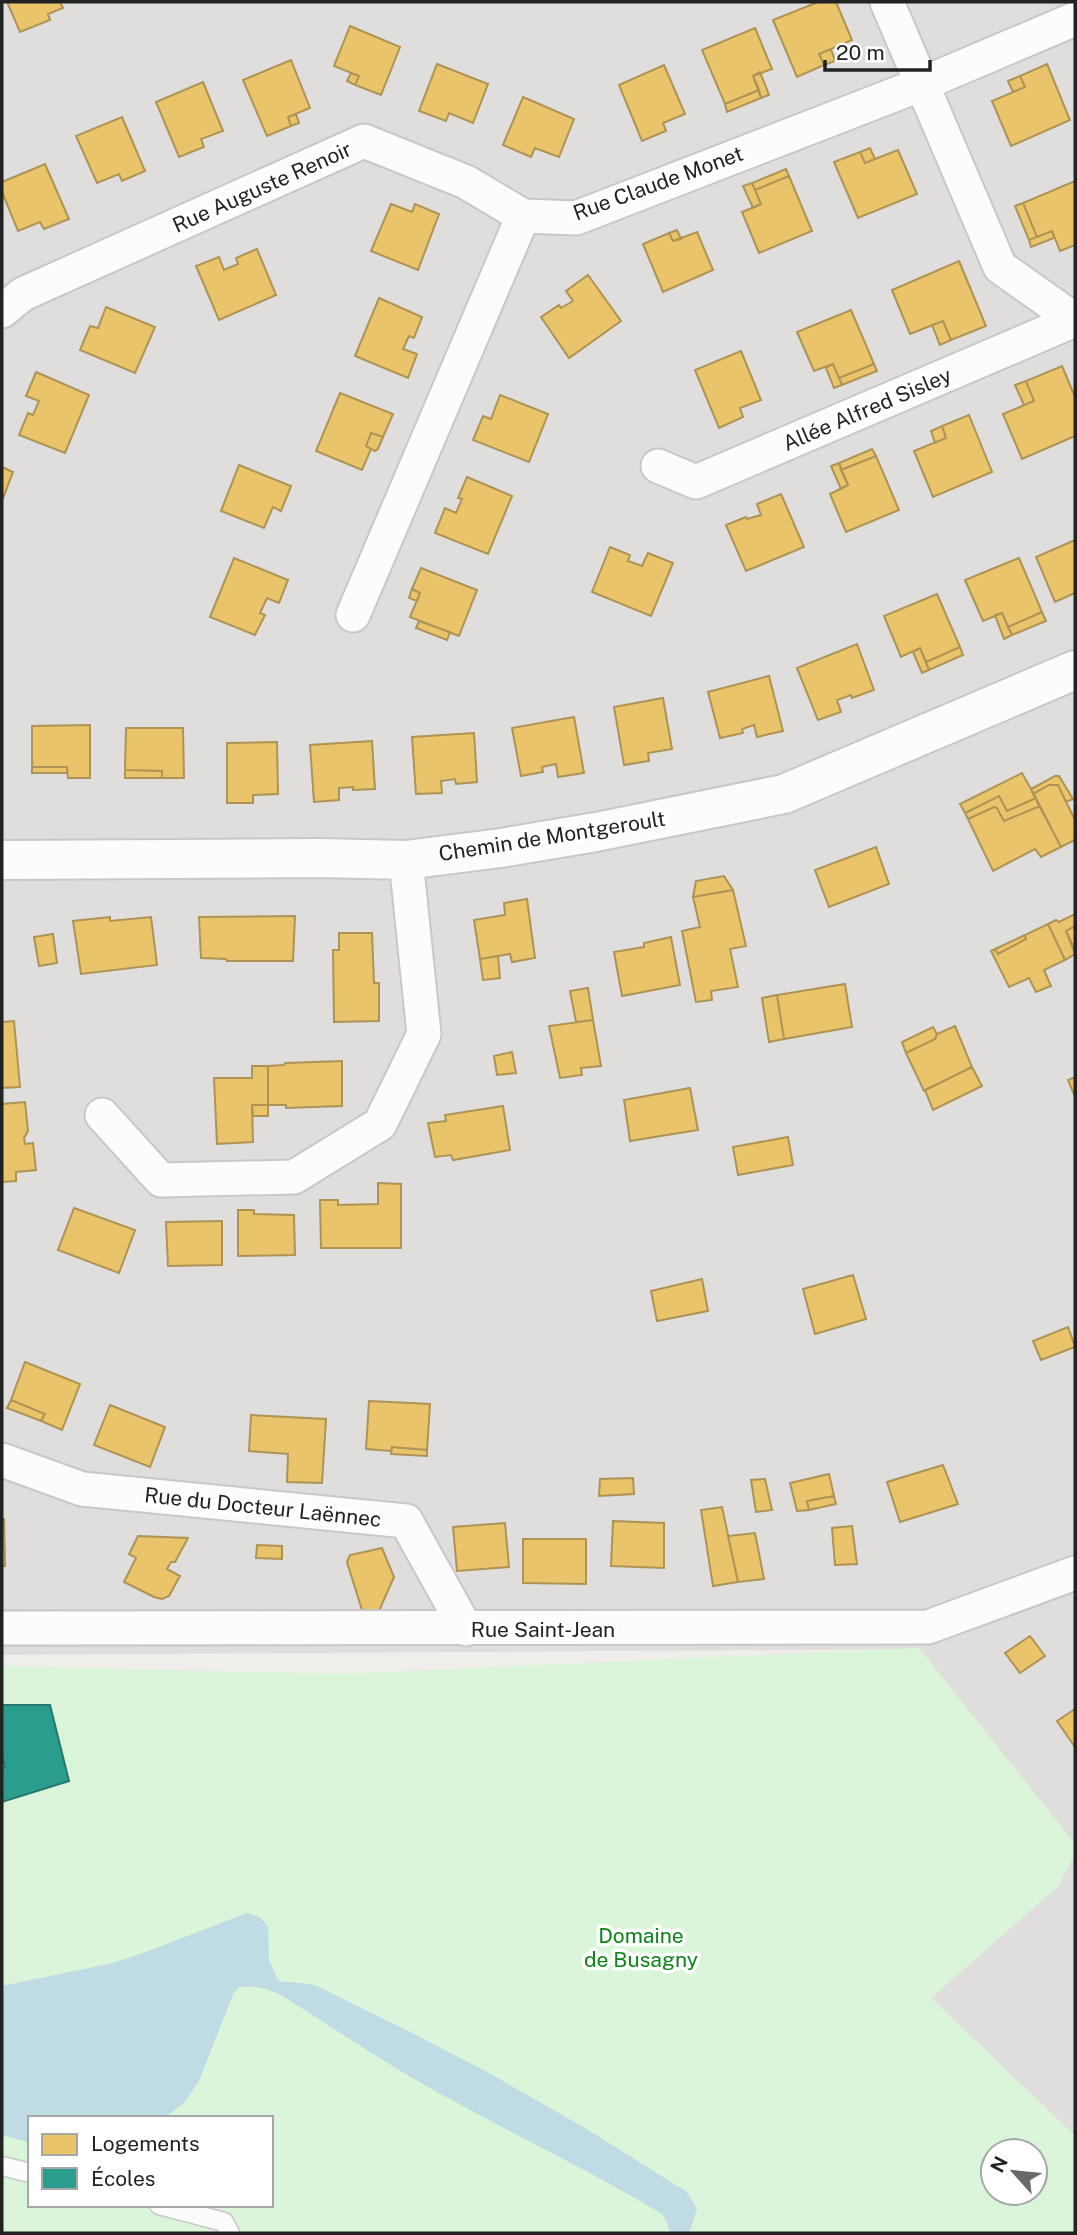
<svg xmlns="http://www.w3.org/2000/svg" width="1077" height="2235" font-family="'Public Sans',sans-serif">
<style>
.residential{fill:#dfdedc}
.park{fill:#daf5da;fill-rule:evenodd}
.water{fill:#bfdbe3}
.homes{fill:#e9c46a;stroke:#ad9354;stroke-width:2}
.schools{fill:#2a9d8f;stroke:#28786e;stroke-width:2}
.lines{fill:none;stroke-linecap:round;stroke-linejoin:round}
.service-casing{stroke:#c9c8c7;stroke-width:21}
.minor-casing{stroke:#c9c8c7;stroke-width:37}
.tertiary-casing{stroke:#c9c8c7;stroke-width:42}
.service{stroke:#fdfcfc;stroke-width:18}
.minor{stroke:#fdfcfc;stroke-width:33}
.tertiary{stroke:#fdfcfc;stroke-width:38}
.labels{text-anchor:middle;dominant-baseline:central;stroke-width:7;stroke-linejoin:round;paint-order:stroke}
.street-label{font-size:21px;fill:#222;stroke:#fff}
.park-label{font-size:21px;fill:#0c8416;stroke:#fff}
</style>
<rect width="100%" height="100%" fill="#f0eeeb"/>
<path class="residential" d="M2,2H1075V1844L919,1649L2,1655Z
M1075,1853V2136L931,1998L1059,1885Z"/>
<path class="park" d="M919,1648L1075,1844V1853L1059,1885L931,1998L1075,2136V2233H2V1666L344,1674ZM30,2118H271V2205H30ZM993,2151H1035V2193H993Z"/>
<path class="water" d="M247,1913L260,1917L268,1927L269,1960L278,1980L282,1982H291L315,1985L416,2035L489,2073L585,2128L687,2192L697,2209L689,2233H670L666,2220L662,2214C593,2172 520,2138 450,2099C393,2069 340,2032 286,1998C270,1989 257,1985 239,1987L234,1992L199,2081L184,2103L164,2118H30V2143L2,2135V1986L113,1963L146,1952Z"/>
<path class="homes" d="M7,2H60L63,8L48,14L50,20L20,32Z
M818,2H836L852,40L819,54L824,65L797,77L773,20Z
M350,26L400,47L381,95L355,85L359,76L334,66Z
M755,28L772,69L753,76L759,90L725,104L702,50Z
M831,49L835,61L824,65L819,54Z
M291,60L310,108L288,117L291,126L267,136L243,80Z
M437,64L488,84L473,123L449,113L446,121L419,111Z
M1047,64L1070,120L1011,146L992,101L1025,87L1020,76Z
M664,65L685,114L663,123L666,131L642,141L619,85Z
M760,72L769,95L761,98L753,76Z
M351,73L359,76L355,85L347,81Z
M1020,76L1025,87L1013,92L1008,81Z
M203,82L223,131L201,139L204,147L179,157L156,102Z
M759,90L761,98L727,112L725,104Z
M523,97L574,119L559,157L535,148L531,157L503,145Z
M296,114L299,123L291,126L288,117Z
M122,117L145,171L122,181L119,174L97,183L76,136Z
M870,148L875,159L865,163L860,152Z
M898,150L917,194L858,218L834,162L860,152L865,163Z
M45,164L69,219L44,229L40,222L18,231L2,192V182Z
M786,169L789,176L755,190L752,183Z
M789,176L812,231L759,253L742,212L761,204L755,190Z
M1075,181V245L1060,251L1052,231L1037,237L1023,203Z
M752,183L761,204L753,208L743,186Z
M1023,203L1037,237L1029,240L1015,206Z
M391,204L412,212L415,204L439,214L418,270L371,251Z
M677,230L681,239L673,241L669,233Z
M1052,231L1054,238L1031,247L1029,240Z
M697,232L713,270L663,292L643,244L669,233L673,241Z
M257,249L276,295L219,320L196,266L219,257L224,270L238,264L236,258Z
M959,261L986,326L951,340L943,321L910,334L892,290Z
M588,275L621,321L569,358L541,317L559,305L561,308L573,301L566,291Z
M379,298L422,317L414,338L409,336L403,349L417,354L408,378L355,356Z
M106,307L155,327L135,373L80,350L90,326L98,328Z
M851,310L874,364L839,378L833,364L814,371L797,332Z
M943,321L951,340L940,345L932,325Z
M741,351L761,400L740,408L743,417L719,428L695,370Z
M833,364L842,385L834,388L826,368Z
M874,364L877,371L842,385L839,378Z
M1062,366L1075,397V436L1022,459L1003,414L1034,401L1026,381Z
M36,372L89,395L65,453L19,435L28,413L33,415L39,401L26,396Z
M1026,381L1034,401L1024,405L1015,385Z
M340,393L393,414L383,437L371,433L366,446L371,449L362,470L316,451Z
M500,395L548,414L529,462L473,440L483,416L491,419Z
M969,415L992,472L933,497L914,451L946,438L942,426Z
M942,426L946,438L935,443L931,431Z
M371,433L383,437L378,449L375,451L366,446Z
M872,449L876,456L841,470L839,463Z
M876,456L899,510L846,532L830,494L848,485L841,470Z
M839,463L848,485L841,489L831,466Z
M239,465L291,486L281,511L273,507L264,528L221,511Z
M2,467L13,472L2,501Z
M467,477L512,496L488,554L435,533L445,508L456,513L462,499L458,498Z
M781,494L804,547L746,571L726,525L746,517L747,519L761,515L757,504Z
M1075,540V593L1055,602L1036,557Z
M610,547L630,555L628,561L642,566L648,553L673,563L651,616L592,592Z
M234,558L288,580L279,603L267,598L260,613L265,615L255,635L210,617Z
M1019,558L1042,612L1008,627L1002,613L983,621L965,580Z
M421,568L477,590L459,636L410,617L420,593L412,589Z
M412,589L420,593L417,601L409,598Z
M937,594L960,647L926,662L920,648L901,657L884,616Z
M1042,612L1046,621L1012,635L1008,627Z
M1002,613L1012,635L1004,639L995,615Z
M419,621L450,632L447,640L416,628Z
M857,644L874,690L852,698L851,695L837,700L841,712L818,720L797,668Z
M960,647L963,655L929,670L926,662Z
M920,648L929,670L922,673L913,652Z
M769,676L783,731L757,737L754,725L742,729L743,733L720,738L708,692Z
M663,698L672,749L648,753L649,761L624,765L614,707Z
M574,717L584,773L558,777L556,764L542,767L543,772L521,776L512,728Z
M90,725V778H68L67,767H32V726Z
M126,728H183L184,778H162V771L125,770Z
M474,733L477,782L456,784L455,779L441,781L442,793L416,794L412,737Z
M372,741L375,789L353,790V787L339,788V800L314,802L310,745Z
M277,742L278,794L253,795V803H227V743Z
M32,767H67V773H32Z
M125,770L162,771V778H125Z
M1022,773L1036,798L1007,811L999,796L965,813L960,804Z
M1055,776H1059L1073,799L1066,802L1058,785H1049L1033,794L1031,789Z
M1049,785H1058L1075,820V840L1061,847L1033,794Z
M999,796L1007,811L1036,798L1040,806L1004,821L997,808L994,807L968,819L965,813Z
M1040,806L1061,847L1041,857L1035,849L993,871L968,819L994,807L997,808L1004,821Z
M876,847L889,884L829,907L815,870Z
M724,876L733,890L693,897L696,881Z
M733,890L746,946L730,949L738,987L711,991L712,1000L696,1002L682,931L700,927L693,897Z
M527,899L535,958L512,962L510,954L480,959L474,920L505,915L504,903Z
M1075,914V926L1066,931L1075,954L1065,960L1048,924L1056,920L1059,922Z
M295,916L293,961H227L226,959L201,958L199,917Z
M110,917V921L151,917L157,965L81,974L73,921Z
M1048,924L1065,960L1044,970L1051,986L1036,992L1029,978L1009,987L991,951L995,949L998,954L1026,939L1025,935Z
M1075,926V950L1066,931Z
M339,933H372L374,983H379V1021L334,1022L333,950H339Z
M53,934L57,963L39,966L34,937Z
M1025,935L1026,939L998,954L995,949Z
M671,937L680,985L622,996L614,952L644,947V943Z
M498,956L500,978L483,980L480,959Z
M845,984L852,1027L784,1039L777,995Z
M588,988L593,1020L576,1022L570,991Z
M777,995L784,1039L769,1042L762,998Z
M593,1020L601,1066L581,1068L582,1075L560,1078L549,1026Z
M14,1021L20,1087L2,1088V1022Z
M955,1026L972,1067L924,1091L906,1053L935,1039L937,1034Z
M933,1027L937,1034L935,1039L906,1053L902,1042Z
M512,1052L516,1073L497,1075L494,1056Z
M342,1061V1106L286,1108V1105H268V1066L284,1065L285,1063Z
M252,1066H268V1105H252L253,1142L217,1144L214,1078H252Z
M972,1067L982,1086L933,1110L925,1090Z
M1075,1077V1097L1068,1080Z
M690,1088L698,1130L630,1141L624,1100Z
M25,1102L28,1131L24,1138L25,1144L33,1143L36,1170L16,1172V1181L2,1182V1104Z
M252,1105H268V1116H253Z
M503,1106L510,1150L453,1160L451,1155L435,1157L428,1123L446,1121L445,1115Z
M788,1137L793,1165L738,1175L733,1147Z
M378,1183L401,1184V1248H321L320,1200H338V1205L378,1204Z
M74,1208L135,1230L119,1273L58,1250Z
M238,1210H254V1214L294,1215L295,1255L238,1256Z
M222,1221V1265L168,1266L166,1222Z
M853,1275L866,1319L815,1334L803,1289Z
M702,1279L708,1311L657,1321L651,1291Z
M1068,1327L1075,1347L1041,1360L1033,1341Z
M25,1362L80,1384L62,1430L41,1421L45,1414L11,1400Z
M11,1400L45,1414L41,1421L7,1408Z
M369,1401L430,1404L427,1450L392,1447L391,1451L366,1449Z
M110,1405L165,1427L150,1467L94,1445Z
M251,1415L326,1419L322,1483L287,1482L288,1454L249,1451Z
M392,1447L427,1450V1456L391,1454Z
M943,1465L958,1504L900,1522L887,1482Z
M829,1474L834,1496L807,1501L809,1510L797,1511L790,1483Z
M633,1478L634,1494L599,1496L600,1479Z
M765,1479L772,1510L756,1512L751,1480Z
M834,1496L836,1504L809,1510L807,1501Z
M722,1507L738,1582L713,1586L701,1510Z
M2,1519H4L5,1566H2Z
M613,1521L664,1523V1568L611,1566Z
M505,1523L509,1567L457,1571L453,1527Z
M852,1526L857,1564L835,1565L832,1528Z
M755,1533L764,1579L738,1582L728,1536Z
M138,1536L188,1538L175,1562H171L167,1569L180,1576L169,1596L162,1599L154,1597L124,1582L136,1558L129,1554Z
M523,1539H586V1584L523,1583Z
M257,1545L282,1546V1559L256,1558Z
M382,1548L394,1577L379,1611L362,1610L347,1562L350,1555Z
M1030,1636L1045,1656L1020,1673L1005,1653Z
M1075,1709V1747L1057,1721Z"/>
<path class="schools" d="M2,1705H50L69,1781L2,1802V1768L5,1767L2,1755Z"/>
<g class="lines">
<g class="service-casing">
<path id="service" d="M2,2166L30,2173
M159,2205L224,2222L230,2233"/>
</g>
<g class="minor-casing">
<path id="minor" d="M887,2L1000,267L1075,320
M2,311L23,294L364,141L466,182L523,216
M658,466L696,482L1075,320
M353,615L523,216L576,218L922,84L1075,19
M102,1115L161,1180L294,1177L380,1124L424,1034L406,860
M2,1460L82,1489L406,1521L466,1629
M2,1628L928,1627L1075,1573"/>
</g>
<g class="tertiary-casing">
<path id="tertiary" d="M2,860L319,858L406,860L501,848L596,832L784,794L1075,670"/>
</g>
<use href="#service" class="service"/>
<use href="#minor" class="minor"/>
<use href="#tertiary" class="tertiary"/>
</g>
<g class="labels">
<g class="street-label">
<text transform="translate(658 183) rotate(-20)">Rue Claude Monet</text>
<text transform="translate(262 187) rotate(-24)">Rue Auguste Renoir</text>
<text transform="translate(867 409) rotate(-23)">Allée Alfred Sisley</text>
<text transform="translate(552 836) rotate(-9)">Chemin de Montgeroult</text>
<text transform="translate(263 1507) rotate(6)">Rue du Docteur Laënnec</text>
<text x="543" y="1629">Rue Saint-Jean</text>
</g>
<g class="park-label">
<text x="641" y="1935">Domaine<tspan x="641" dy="24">de Busagny</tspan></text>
</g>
</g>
<rect width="1077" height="2235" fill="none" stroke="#222222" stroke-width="7"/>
<rect x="28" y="2116" width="245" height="91" fill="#ffffff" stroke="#a7a7a7" stroke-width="2"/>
<rect x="42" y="2134" width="35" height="21" fill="#e9c46a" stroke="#a7a7a7" stroke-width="2"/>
<text x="91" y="2151" font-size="21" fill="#222222">Logements</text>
<rect x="42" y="2168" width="35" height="21" fill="#2a9d8f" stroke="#a7a7a7" stroke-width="2"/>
<text x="91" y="2186" font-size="21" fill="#222222">Écoles</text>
<g transform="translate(1014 2172) rotate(297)"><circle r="33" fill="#ffffff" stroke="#a7a7a7" stroke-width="2"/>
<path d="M0-5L12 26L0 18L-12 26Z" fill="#6a6968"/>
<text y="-10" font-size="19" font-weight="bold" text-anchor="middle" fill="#222222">N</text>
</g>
<path d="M825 60v10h105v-10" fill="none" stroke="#222222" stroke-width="3.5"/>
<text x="836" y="60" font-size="21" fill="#222222" stroke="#ffffff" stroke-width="5" paint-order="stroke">20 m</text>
</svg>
